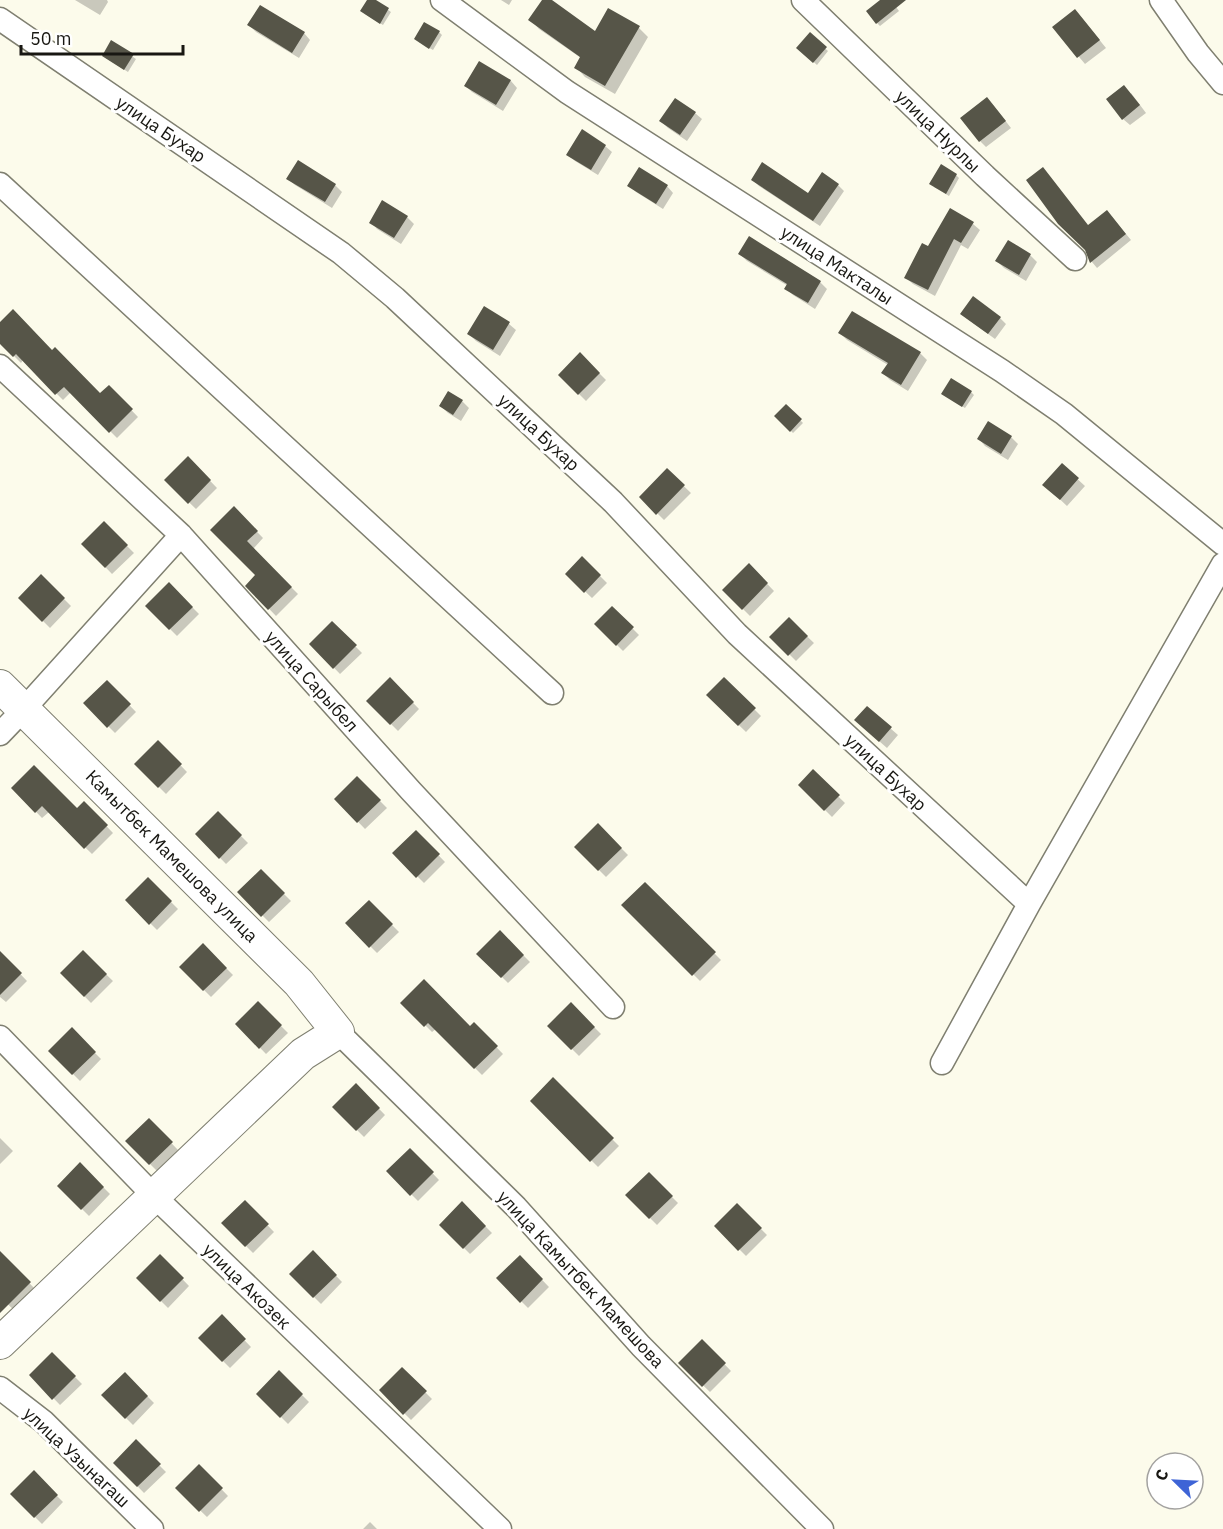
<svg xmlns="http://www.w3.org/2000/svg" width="1223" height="1529" font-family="'IBM Plex Sans',sans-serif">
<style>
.shadow{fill:#0003}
.building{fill:#565548}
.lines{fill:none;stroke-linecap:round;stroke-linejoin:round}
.street-casing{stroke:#7f7f70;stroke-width:25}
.secondary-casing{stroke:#7f7f70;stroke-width:34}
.street{stroke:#fff;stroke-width:22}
.secondary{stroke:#fff;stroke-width:32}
.labels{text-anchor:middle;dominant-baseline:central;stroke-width:6;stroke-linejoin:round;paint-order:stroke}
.street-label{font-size:18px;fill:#181712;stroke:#fff}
</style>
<rect width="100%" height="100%" fill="#fcfbeb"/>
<path class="shadow" d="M75,0H107L108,2L100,15Z
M369,0H374L391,12L383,25L365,14Z
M501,0H512L509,5Z
M544,0H550L596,33L639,28L648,37L615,94L585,77L576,67L581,58L539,29L530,19Z
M882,0H891L899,11L880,26L877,23Z
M1081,17L1106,48L1085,64L1054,27Z
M249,25L304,33L310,40L299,58L256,32Z
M439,32L442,35L433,50L419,42Z
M810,35L828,51L817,65L798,48Z
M111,42L136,59L128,72L106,58Z
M480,63L511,81L517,88L503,111L472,92L466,86Z
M1131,93L1146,113L1130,125L1123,119Z
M993,105L1011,128L986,147L980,141Z
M695,113L702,119L687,141L668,128L661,121Z
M605,146L612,152L598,175L575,161L568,155Z
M956,175L959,178L949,196L934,187Z
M288,179L335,185L342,192L332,208L295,185Z
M753,180L808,195L838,185L844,191L820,226L759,186Z
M629,186H667L673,193L663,209L636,192Z
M407,217L414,224L401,244L377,229L371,222Z
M1112,217L1131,240L1097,268L1092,262L1086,249L1089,226Z
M973,224L980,230L968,249L961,245L935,296L913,284L906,278L928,248Z
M740,254L820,282L827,289L815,309L793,295L786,288L788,286L747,261Z
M1030,255L1037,262L1026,281L1004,268L997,261Z
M485,308L509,324L516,330L500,356L476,341L469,334Z
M962,314L1000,318L1006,324L995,339L969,320Z
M0,324L52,352L100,395L109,387L138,417L117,438L71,392L63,400L23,360L21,363L0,342Z
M840,333L920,353L927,360L908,391L890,380L883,373L888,365L847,340Z
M580,354L606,380L586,401L560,375Z
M971,392L974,395L965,408L946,396Z
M462,401L469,408L461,421L448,413L441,406Z
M786,406L803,423L793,433L776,416Z
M1011,437L1018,444L1008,460L985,446L979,439Z
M188,458L217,488L196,509L166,480Z
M1062,465L1085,486L1067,506L1051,491Z
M667,470L691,493L664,520L641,497Z
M234,508L263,538L253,549L298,594L276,616L247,586L257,575Z
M104,523L134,553L112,574L83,544Z
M582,558L607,583L592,598L567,574Z
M749,565L774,591L750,616L724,590Z
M41,576L71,606L50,628L20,598Z
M169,584L199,614L177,636L147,606Z
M612,608L639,635L623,651L596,624Z
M789,619L814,643L796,661L772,637Z
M332,623L362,653L340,674L311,644Z
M390,679L419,709L398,731L368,701Z
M724,679L761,716L746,732L708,695Z
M107,682L136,712L115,733L85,703Z
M867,708L898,735L887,748L863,727Z
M158,742L187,772L166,794L136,764Z
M813,772L845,803L832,817L800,785Z
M357,778L387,808L365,829L336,799Z
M13,788L77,810L84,803L113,833L92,854L49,812L42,818Z
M218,813L248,843L226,864L197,834Z
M598,825L628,855L606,877L576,847Z
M416,832L445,862L424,883L394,853Z
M261,871L291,901L269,922L239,892Z
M148,879L178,909L157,930L127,900Z
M645,884L721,960L700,981L624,905Z
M369,902L399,932L377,953L347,923Z
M500,932L530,962L508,983L479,954Z
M203,945L233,975L211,997L181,967Z
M83,952L113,981L91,1003L62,973Z
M0,953L27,981L6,1002L0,997Z
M258,1003L288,1033L266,1054L237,1024Z
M403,1003L470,1028L474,1024L503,1054L482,1075L436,1029L432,1032Z
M571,1004L601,1034L579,1056L549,1026Z
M72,1030L101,1059L80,1081L50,1051Z
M553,1080L619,1146L598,1167L532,1101Z
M356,1085L385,1115L364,1137L334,1107Z
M149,1120L178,1150L157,1171L127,1141Z
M0,1138L13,1151L0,1164Z
M410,1150L439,1180L418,1201L388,1171Z
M80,1164L110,1194L89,1216L59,1186Z
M649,1174L678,1203L657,1225L627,1195Z
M245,1202L274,1232L253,1253L223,1223Z
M462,1203L492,1233L470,1254L441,1225Z
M737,1205L767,1235L746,1256L716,1226Z
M313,1252L342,1282L321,1304L291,1274Z
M160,1256L189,1286L168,1308L138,1278Z
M520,1257L549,1287L528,1308L498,1278Z
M7,1260L36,1290L15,1311L0,1297V1267Z
M222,1317L251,1347L230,1368L200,1338Z
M702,1341L731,1371L710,1392L680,1363Z
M52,1354L82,1384L60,1405L31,1375Z
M402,1369L432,1399L411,1420L381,1390Z
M279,1372L309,1402L288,1424L258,1394Z
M125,1374L154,1403L133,1425L103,1395Z
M136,1442L166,1472L144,1493L115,1463Z
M199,1466L228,1496L207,1517L177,1488Z
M34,1473L63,1502L42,1524L12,1494Z
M370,1522L377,1529H363Z"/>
<path class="building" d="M367,0H376L389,8L380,24L360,11Z
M542,0H552L595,31L608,8L640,26L605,86L574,68L580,57L528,20Z
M880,0H906L876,24L866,11Z
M260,5L305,32L292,53L247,25Z
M1075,9L1100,40L1077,58L1052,27Z
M424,22L440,31L429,49L414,39Z
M810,32L827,47L813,63L796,48Z
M111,40L134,54L124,70L102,56Z
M479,61L511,80L496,105L464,86Z
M1124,85L1140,105L1122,120L1106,99Z
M987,97L1006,121L979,142L960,118Z
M675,98L696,112L680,135L659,121Z
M582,129L606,145L591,170L566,155Z
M298,160L336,184L325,202L286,179Z
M762,162L808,193L822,172L839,184L813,221L751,180Z
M941,164L957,174L946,194L929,184Z
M639,167L668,185L656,204L627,186Z
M1043,167L1088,225L1107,210L1126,234L1090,263L1085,250L1058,224L1026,180Z
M382,200L408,216L394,238L369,223Z
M950,208L974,222L961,243L954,239L928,290L904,278L922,243L928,246Z
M749,236L821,281L808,303L784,289L787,284L738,254Z
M1008,240L1031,254L1019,275L995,261Z
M973,296L1001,317L988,334L960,314Z
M484,306L510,322L493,350L467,334Z
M13,309L52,350L55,347L100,393L109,385L133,409L109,433L64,387L55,395L16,354L13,357L0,344V322Z
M852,311L921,352L901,385L881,373L888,363L838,333Z
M580,352L600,373L578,395L558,375Z
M951,378L972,391L962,407L941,394Z
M448,391L463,400L453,415L439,406Z
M786,404L802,419L790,432L774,416Z
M988,421L1012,436L1001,454L977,439Z
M188,456L211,480L188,504L164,480Z
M1062,463L1079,478L1060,500L1042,485Z
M667,468L685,485L656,515L639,497Z
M234,506L258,531L247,541L292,587L268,610L245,586L255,575L210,530Z
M104,521L128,545L105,568L81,544Z
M582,556L601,575L584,593L565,574Z
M749,563L768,583L742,610L722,590Z
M41,574L65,598L42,622L18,598Z
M169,582L193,607L169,630L145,606Z
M612,606L634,627L616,646L594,624Z
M789,617L808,636L788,656L769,637Z
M332,621L357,645L333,669L309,644Z
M390,677L414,702L390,725L366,701Z
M724,677L756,708L738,726L706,695Z
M107,680L131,704L107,728L83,703Z
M867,706L892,727L879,742L854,720Z
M158,740L182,764L158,788L134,764Z
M34,765L77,808L84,801L108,825L84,849L42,806L35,813L11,788Z
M813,769L840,795L824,811L798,785Z
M357,776L381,800L357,823L334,799Z
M218,811L242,835L219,859L195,834Z
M598,823L622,848L598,871L574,847Z
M416,830L440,854L416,878L392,853Z
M261,869L285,893L261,917L237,892Z
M148,877L172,901L149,925L125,900Z
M645,882L716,952L692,976L621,905Z
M369,900L393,924L369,948L345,923Z
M500,930L524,955L501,978L476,954Z
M203,943L227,968L203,991L179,967Z
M83,950L107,974L84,997L60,973Z
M0,951L22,973L0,995Z
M424,979L470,1026L474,1022L498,1046L474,1069L428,1023L424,1027L400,1003Z
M258,1001L282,1025L259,1049L235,1024Z
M571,1002L595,1027L571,1050L547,1026Z
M72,1027L96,1052L72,1075L48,1051Z
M553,1077L614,1138L590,1162L530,1101Z
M356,1083L380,1108L356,1131L332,1107Z
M149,1118L173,1142L149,1165L125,1141Z
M410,1148L434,1172L410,1196L386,1171Z
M80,1162L104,1187L81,1210L57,1186Z
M649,1172L673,1196L649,1219L625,1195Z
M245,1200L269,1224L245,1247L221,1223Z
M462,1201L486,1226L463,1249L439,1225Z
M737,1203L762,1228L738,1251L714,1226Z
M313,1250L337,1275L313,1298L289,1274Z
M0,1251L31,1282L0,1313Z
M160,1254L184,1278L160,1302L136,1278Z
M520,1255L543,1279L520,1303L496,1278Z
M222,1314L246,1339L222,1362L198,1338Z
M702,1339L726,1363L702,1387L678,1363Z
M52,1352L76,1376L52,1400L29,1375Z
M402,1367L427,1391L403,1415L379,1390Z
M279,1370L303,1394L280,1418L256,1394Z
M125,1372L148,1396L125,1419L101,1395Z
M136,1439L161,1464L137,1487L113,1463Z
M199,1464L223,1488L199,1512L175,1488Z
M34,1470L58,1495L34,1518L10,1494Z"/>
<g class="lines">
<g class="street-casing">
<path id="street" d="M442,0L567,92L1002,371L1064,414L1223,544
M803,0L985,176L1075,259
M1161,0L1198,53L1223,83
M0,19L341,253L395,298L613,502L737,634L1029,904
M0,184L552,693
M0,366L181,535L411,791L613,1007
M0,734L24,709L181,535
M338,1032L516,1207L641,1346L822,1529
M0,1037L154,1196L500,1529
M942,1063L1029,904L1223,564
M0,1388L44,1422L152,1529"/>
</g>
<g class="secondary-casing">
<path id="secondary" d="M0,686L299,983L338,1032L303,1054L0,1343"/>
</g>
<use href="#street" class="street"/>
<use href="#secondary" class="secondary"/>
</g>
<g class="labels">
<g class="street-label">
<text transform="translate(161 129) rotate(34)">улица Бухар</text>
<text transform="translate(938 131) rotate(44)">улица Нурлы</text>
<text transform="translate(837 265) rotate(33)">улица Макталы</text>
<text transform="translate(539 432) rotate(43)">улица Бухар</text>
<text transform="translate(312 681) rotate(48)">улица Сарыбел</text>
<text transform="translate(886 772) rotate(43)">улица Бухар</text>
<text transform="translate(172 856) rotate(45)">Камытбек Мамешова улица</text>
<text transform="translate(581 1279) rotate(47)">улица Камытбек Мамешова</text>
<text transform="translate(247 1286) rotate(44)">улица Акозек</text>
<text transform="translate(77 1457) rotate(43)">улица Узынагаш</text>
</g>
</g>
<g transform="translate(1175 1481) rotate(294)"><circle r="28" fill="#ffffff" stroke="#a3a2a0" stroke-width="1.5"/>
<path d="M0-4.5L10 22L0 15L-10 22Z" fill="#3e64d6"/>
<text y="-9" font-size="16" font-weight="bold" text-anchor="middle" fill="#181712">С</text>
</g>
<path d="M21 45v9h162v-9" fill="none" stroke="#181712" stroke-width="3"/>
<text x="30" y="45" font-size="18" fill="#181712" stroke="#ffffff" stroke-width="4.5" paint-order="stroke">50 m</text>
</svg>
